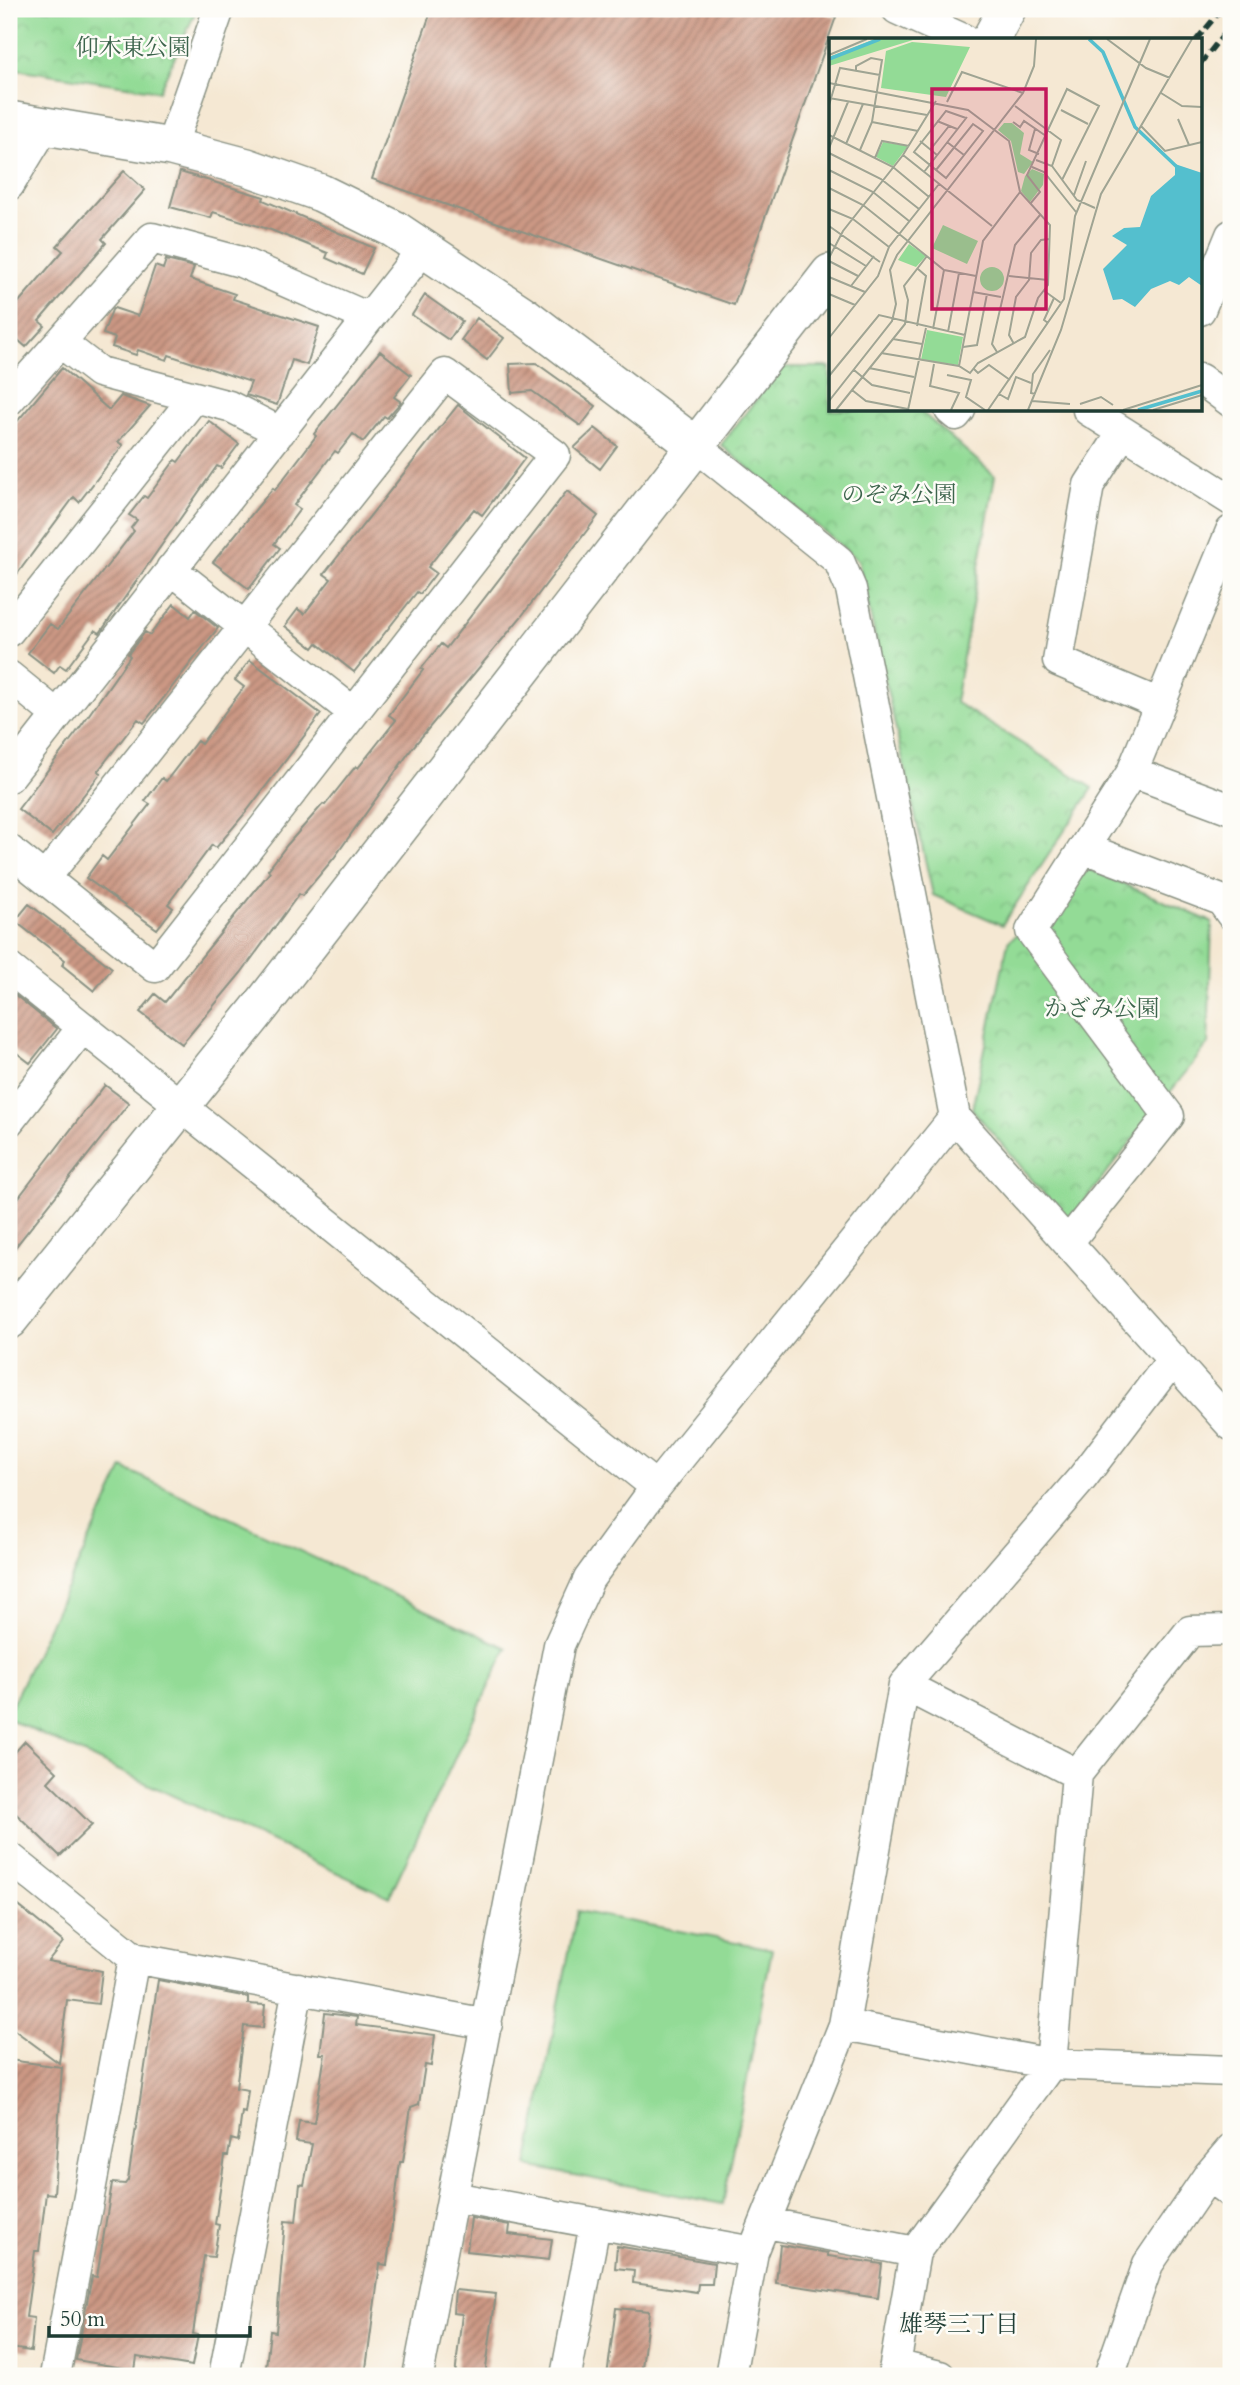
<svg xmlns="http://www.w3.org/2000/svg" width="1240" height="2385" font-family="Cardo,'Noto Serif JP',serif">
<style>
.park{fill:url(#park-crowns);stroke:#598c65;stroke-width:2}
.garden{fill:#93db96;stroke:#598c65;stroke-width:2}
.building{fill:url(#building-hatch)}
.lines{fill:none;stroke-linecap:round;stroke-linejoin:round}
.minor-casing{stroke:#8a9284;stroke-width:33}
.tertiary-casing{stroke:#8a9284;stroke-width:40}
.minor{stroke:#fff;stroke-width:30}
.tertiary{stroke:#fff;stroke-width:37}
.rail{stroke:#1f3d34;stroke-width:5;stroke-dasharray:10 5;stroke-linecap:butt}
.labels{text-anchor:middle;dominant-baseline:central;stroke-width:5;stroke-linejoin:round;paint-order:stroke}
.park-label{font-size:23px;fill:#3c644c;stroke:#fdfcf7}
.neighbourhood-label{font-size:24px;fill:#1f3d34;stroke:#fdfcf7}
.inset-river{fill:none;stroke:#54bfce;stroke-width:3.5}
.inset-road{fill:none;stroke:#9fa493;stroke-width:2}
.view{fill:#c2185b;fill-opacity:0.15;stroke:#c2185b;stroke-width:3.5}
.inset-edge{fill:none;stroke:#1f3d34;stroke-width:3.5}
</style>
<defs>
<pattern id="park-crowns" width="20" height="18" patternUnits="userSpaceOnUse" patternTransform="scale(1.75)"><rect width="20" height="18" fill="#93db96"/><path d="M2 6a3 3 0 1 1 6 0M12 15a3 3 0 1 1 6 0" fill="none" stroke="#7ebd82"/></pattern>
<pattern id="building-hatch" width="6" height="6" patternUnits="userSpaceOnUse" patternTransform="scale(1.75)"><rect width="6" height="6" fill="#cc9884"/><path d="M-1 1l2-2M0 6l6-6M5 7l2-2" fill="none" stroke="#a57d6d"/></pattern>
</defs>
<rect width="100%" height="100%" fill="#fdfcf7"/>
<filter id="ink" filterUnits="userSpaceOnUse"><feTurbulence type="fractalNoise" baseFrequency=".0143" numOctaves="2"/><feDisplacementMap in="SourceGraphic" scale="14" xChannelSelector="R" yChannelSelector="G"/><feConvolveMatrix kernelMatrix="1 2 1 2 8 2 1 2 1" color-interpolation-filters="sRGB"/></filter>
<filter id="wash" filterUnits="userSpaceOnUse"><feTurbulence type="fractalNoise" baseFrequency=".00686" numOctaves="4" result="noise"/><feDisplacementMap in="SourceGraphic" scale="28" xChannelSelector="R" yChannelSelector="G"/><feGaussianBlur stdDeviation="1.57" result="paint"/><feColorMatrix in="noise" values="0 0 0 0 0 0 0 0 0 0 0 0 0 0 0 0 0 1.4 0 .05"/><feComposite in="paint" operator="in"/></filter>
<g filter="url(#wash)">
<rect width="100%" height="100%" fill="#f5e8d3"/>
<path class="park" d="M9,9H197L159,91L9,68Z
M781,367H830V410H919L995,476L955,702L1093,788L1002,925L933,895L858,560L721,445Z
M1089,869L1212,922L1208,1044L1068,1222L972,1109L1008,942Z"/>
<path class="garden" d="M123,1468L507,1648L389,1897L9,1719V1711Z
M577,1911L772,1949L723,2204L527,2166Z"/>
<g id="blocks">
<path class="building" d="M432,9H812L836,17L734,305L372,179Z
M124,171L145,190L102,239L106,243L39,321L45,326L26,347L9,332V295L18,303L63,251L57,246Z
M180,172L264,197L263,200L374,248L362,274L326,258L328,253L271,230L213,212L211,218L170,207Z
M166,260L194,267L190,279L235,294L233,299L319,327L307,365L292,360L277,405L246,395L251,382L169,355L167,360L138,350L136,355L112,347L115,338L103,334L112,310L114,308L138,316L155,266L163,269Z
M425,295L462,321L449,340L412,315Z
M477,318L504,338L487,360L461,340Z
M380,351L411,375L394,397L401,402L387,418L384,416L363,442L353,434L338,453L335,451L294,505L300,509L274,544L280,548L249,589L213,562L273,488L275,490L316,436L314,434Z
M536,363L596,406L581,426L532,391L512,393L510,364Z
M62,368L109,410L121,396L150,406L118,442L123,445L79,502L74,497L9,585V431Z
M458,405L525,458L482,515L474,509L428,567L436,573L420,594L417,592L354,672L317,643L313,648L285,626L298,609L304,614L331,579L324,574Z
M209,421L239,444L221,468L217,466L100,633L95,630L66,669L60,665L54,673L28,653L50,624L58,629L90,588L134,531L131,528L137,520L129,515L144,496L147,498L175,460L178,462Z
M595,428L617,446L600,469L574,448Z
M567,491L598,516L521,617L413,747L334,858L302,896L299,894L241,973L182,1044L140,1012L155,994L165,1002L270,872L268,870L287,845L323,804L325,805L356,766L358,768L396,720L389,715L423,670L421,669L441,644L446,648Z
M174,604L190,617L195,610L218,628L144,723L138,719L98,771L101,773L52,835L18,809L76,733L130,656L128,654L145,632L150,635Z
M250,660L321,714L247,811L216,848L212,845L168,904L173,908L157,929L86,878L102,856L107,860L150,804L145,801L162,778L166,781L197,741L201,744L244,687L235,680Z
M29,904L112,968L94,991L62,965L65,960L15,921Z
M9,990L57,1029L30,1063L9,1047Z
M105,1085L129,1103L9,1255V1210Z
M25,1741L57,1772L48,1782L92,1825L60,1856L9,1807V1759Z
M9,1898L63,1942L48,1961L102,1971L98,2004L67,2000L59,2063L9,2026Z
M158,1980L248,1997V2004L265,2005L263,2028L244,2026L236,2088L248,2090L245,2113L242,2112L238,2141L231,2139L228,2156H225L215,2224L219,2225L214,2257L204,2256L193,2334L198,2335L192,2366L137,2357L135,2370L76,2360L92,2276L97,2277L112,2183L125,2184L128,2180Z
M325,2013L357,2017L356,2025L435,2035L431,2066L425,2065L419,2104L411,2107L403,2162H400L387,2265L380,2264L365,2376H265L270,2331L276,2332L285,2221L296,2222L300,2184L304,2185L312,2144L296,2142L299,2121L314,2123L325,2054H320Z
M9,2060L62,2067L54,2194L46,2193L39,2251H35L26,2317L34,2318L31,2351L9,2348Z
M471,2218L510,2225L509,2234L552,2239L549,2260L467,2251Z
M780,2245L828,2253V2256L882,2264L878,2298L776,2283Z
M617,2246L714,2263L712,2284H698L697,2292L633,2283L634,2270L615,2268Z
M455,2290L496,2294L485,2376H455L462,2314L453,2313Z
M616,2308L649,2311L641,2376H607Z"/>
</g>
</g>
<g filter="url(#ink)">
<use href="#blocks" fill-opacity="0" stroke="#8a9284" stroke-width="2"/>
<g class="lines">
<g class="minor-casing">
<path id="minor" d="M897,9L965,40
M171,147L219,9
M9,185L45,126
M1200,310L1231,235
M60,342L99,372L229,406L280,432
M1200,379L1231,402
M9,400L152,238L241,262L369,318
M950,410L956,415L960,410
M1088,410L1231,500
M1123,432L1089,485L1058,661L1160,704
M696,446L839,561L851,589L955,1117L1231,1425
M171,569L353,712
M9,631L194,398
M9,676L57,715
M1132,772L1231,809
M9,777L423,249
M1084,848L1221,900L1231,914
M9,850L155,967L555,455L445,374L45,878
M9,968L656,1487
M9,1121L83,1027
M1069,1241L1169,1116L1031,931L1132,772L1231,531
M904,1685L1077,1774
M9,1857L134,1958L487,2024
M844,2025L1051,2064L1231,2071
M1208,2176L1231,2193
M453,2197L753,2252
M767,2223L915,2252
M895,2365L940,2376
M55,2376L134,1958
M224,2376L298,1988
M418,2376L559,1645L589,1579L656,1487L955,1117
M566,2376L595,2224
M730,2376L753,2252L844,2025L904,1685L1083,1477L1173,1359
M893,2376L915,2252L1051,2064L1077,1774L1190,1631L1231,1630
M1109,2376L1148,2264L1208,2176L1231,2149"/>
</g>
<g class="tertiary-casing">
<path id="tertiary" d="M990,40L1007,9
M9,120L171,147L247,167L321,193L394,229L526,317L696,446
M9,1320L262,1005L830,273"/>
</g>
<use href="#minor" class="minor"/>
<use href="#tertiary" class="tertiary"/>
<path class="rail" d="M1196,40L1222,9
M1200,64L1231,25"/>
</g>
</g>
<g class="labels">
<g class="park-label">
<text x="133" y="47">仰木東公園</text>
<text x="899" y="494">のぞみ公園</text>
<text x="1102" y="1008">かざみ公園</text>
</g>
<g class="neighbourhood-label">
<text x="959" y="2324">雄琴三丁目</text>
</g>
</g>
<g transform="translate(829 38)">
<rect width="373" height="373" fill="#f5e8d3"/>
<path d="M46,1H111L84,2L0,28V19ZM83,4L141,9L117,59L52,50L57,13ZM175,85H183L195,95L191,116L204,124L195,136L189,134L182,103L169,92ZM54,104L79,108L64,128L47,119ZM203,131L215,136L214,147L201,164L192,153L196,138ZM80,206L97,218L87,229L69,222ZM98,292L134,299L129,327L92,322Z" fill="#93db96"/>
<path d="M114,187L149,203L138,226L103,210ZM151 241a12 12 0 1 1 24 0a12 12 0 1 1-24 0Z" fill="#93db96"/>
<path d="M346,126L373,135V248L360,239L350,247L341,243L322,251L306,269L293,261L284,262L274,231L298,207L283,198L295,190L311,189L322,158L346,137Z" fill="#54bfce"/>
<path class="inset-river" d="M260,1L274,14L306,89L349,130M0,21L51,1M309,372L373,353"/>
<path class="inset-road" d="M278,1L317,30L341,40M0,17L38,1M27,33V28L42,20L53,22L43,84L31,112M0,45L139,72L180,103L191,154L221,187L219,247L209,260L196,299L149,325L141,335L130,328L52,315M332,55L353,68L373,69M0,60L98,77M118,64L133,34L194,55M0,67L11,30L51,37M186,68L232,102L223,128M232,72L259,86M349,81L360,107M108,83L128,91M43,84L89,93M184,84L191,89L195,83L217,98M312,88L336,113L373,104M206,91L200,112L210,116M0,97L64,129L100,159M91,103L108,117M118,104L135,117M17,106L34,66M0,110L19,64M101,112L120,88M0,115L52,141L90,171M74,117L163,188M46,120L53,103L80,108M207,122L223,128L248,162L266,170M203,129L215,134L247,174M0,132L44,154L80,183M107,132L144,86L154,93L117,140L85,114L117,73L137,80M95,134L138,79M0,150L34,167L115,232L147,238M245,157L257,123M201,166L211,154L198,137L238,51L270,68L233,142M0,171L24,181L60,209M0,188L51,224M0,205L37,228M0,220L14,193L74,117L107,63M0,223L29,238M180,238L219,242M0,239L36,254M22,248L45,218M214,252L232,265M144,254L172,259M0,256L26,267M219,285L215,282L225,260M88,288L97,238L89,231M104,291L115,232M119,294L130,235M0,300L49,238L60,209L110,146M64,301L93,306M185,306L180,297L187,259L200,242L202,215L212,202L220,201M134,309L148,307L158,256M168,314L163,306L186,207L211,177M105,326L101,348L130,355L122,372M130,328L154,203L191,154M40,330L85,339M145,331L149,335L160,327L181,342M25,332L43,347L81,355M118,337L142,342L137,359L156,372M0,338L50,277L136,297M23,352L37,363L79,371M170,356L179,361L187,339L202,345M206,356L202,355L204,336L221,312M0,363L63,283L67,266L61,232L68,217L194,55L205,28L207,1M203,363L241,366M251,366L272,359L284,367M7,372L76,286L79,262L75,248L98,218M79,372L97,290M159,372L235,261L246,178L321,1M199,372L232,292L272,156L363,1M294,372L373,347M324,372L373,357"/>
<path class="view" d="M103,51H217V271H103Z"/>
<rect width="373" height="373" class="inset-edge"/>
</g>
<rect width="1240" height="2385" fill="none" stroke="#fdfcf7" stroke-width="35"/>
<path d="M49 2326v10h201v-10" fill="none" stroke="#1f3d34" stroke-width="3.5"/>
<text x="60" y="2326" font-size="21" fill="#1f3d34" stroke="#fdfcf7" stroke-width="5" paint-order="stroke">50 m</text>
</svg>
